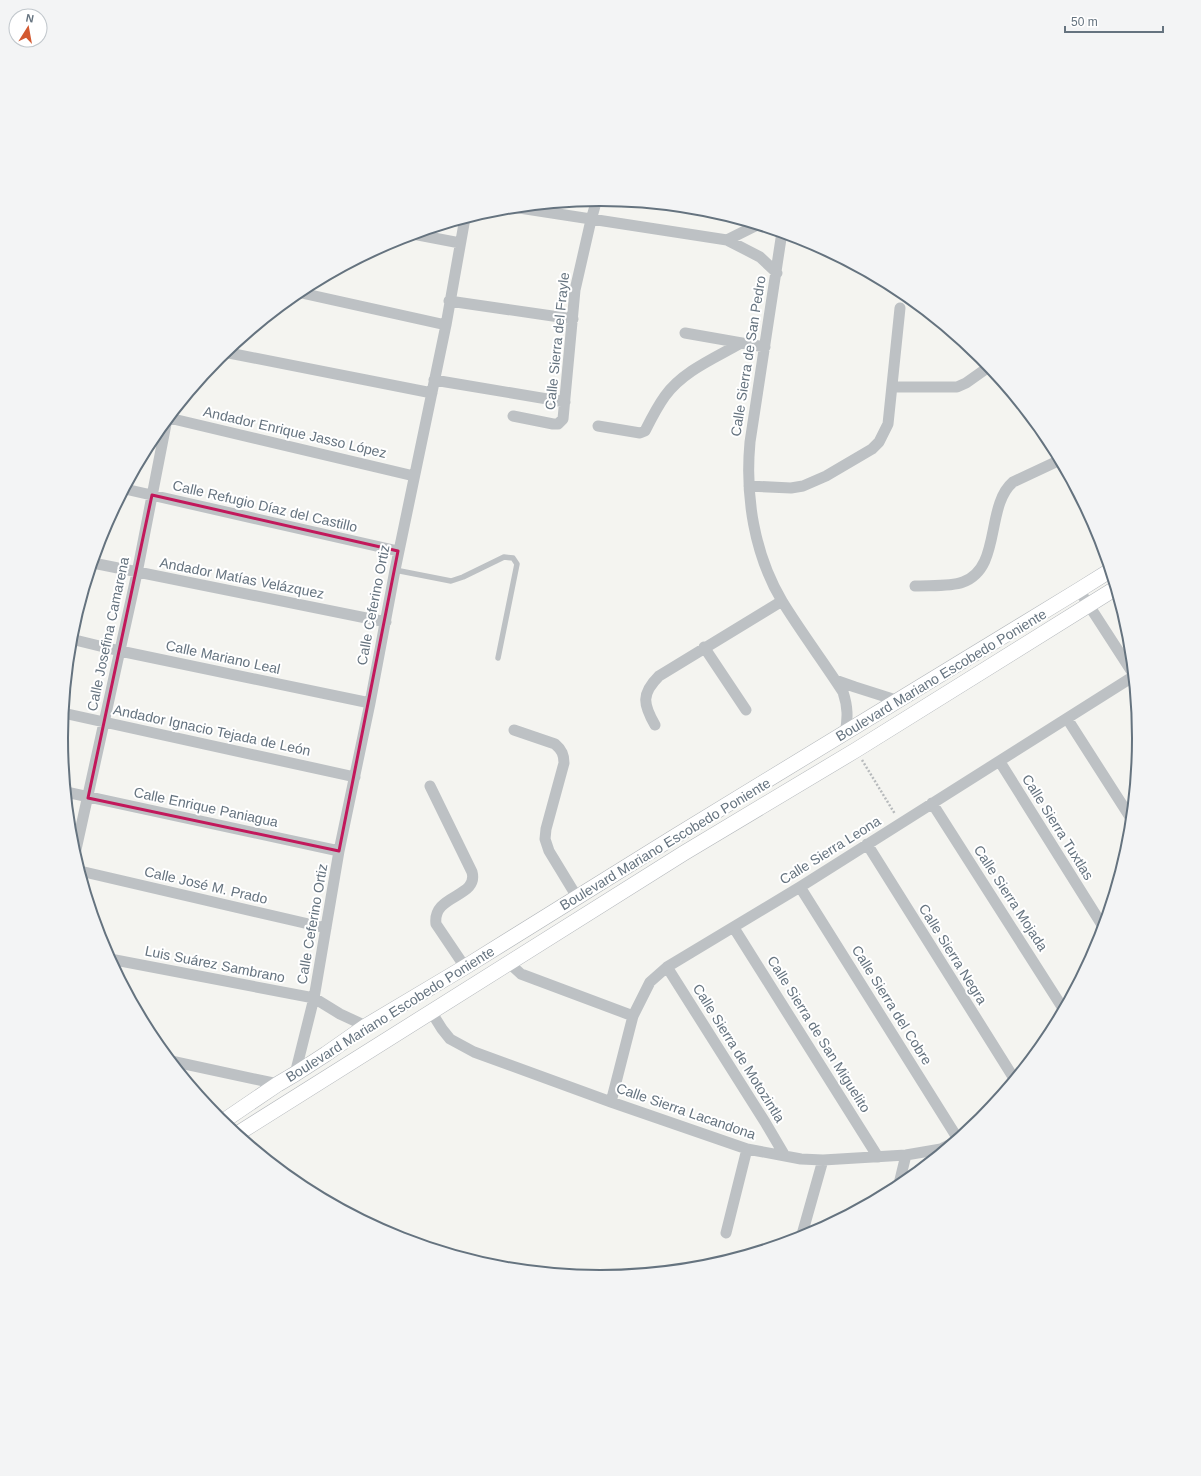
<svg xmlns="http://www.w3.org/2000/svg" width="1201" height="1476" font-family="Arial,sans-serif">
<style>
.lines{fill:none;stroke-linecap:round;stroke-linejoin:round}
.secondary-casing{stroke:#b2b6ba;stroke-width:16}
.path{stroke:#b7babc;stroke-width:2.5;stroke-dasharray:2 2;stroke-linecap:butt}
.lane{stroke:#bdc1c4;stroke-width:5.5}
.street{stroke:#bdc1c4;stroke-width:11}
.secondary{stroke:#fff;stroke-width:15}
.marked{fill:none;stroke:#c2185b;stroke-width:3;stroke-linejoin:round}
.labels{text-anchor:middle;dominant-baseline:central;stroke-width:4;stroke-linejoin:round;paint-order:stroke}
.street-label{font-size:14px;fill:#65737f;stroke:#fff}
.rim{fill:none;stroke:#65737f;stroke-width:2}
</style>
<rect width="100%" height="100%" fill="#f4f4f0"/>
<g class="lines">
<g class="secondary-casing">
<path id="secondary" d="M222,1122L278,1084L295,1074L326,1054L366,1026L465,967L674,837L1079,590L1111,570
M237,1134L684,853L856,750L1116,588"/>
</g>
<path class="path" d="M862,760L895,814"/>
<path class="lane" d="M395,570L451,581L463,577L504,557L513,558L517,564L498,658"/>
<path class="street" d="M513,207L727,240L760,257L777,273
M782,232L750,442C745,496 754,554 782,601C801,632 823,661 843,692C848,707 848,718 845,734
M413,234L460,243
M727,240L757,225
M297,292L446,325
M449,301L573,319
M685,333L765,347
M224,352L432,393
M434,380L565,402
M892,387H957L966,383L990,366
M513,416L553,424H558L563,419L575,290L591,220L597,199
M169,418L414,476
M598,426L640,433L645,431C651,419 657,407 665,396C683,371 715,358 741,343
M749,486L791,488L803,486L826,476L872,449L879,442L888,424L900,308
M125,489L398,551
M93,563L386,622
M915,586C929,585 950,587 963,582C1002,568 985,506 1013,482L1060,460
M1079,590L1134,675
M71,639L120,651L370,703
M704,647L746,710
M835,680L855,687L899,701
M63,713L355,777
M1068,720L1132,820
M655,725C643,704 641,694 659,676L782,601
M514,730L555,744C562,750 564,755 564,763L546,829L545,839L549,851L577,897
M1000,762L1104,928
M430,786L472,872C479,898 432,894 436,924L465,967
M66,792L339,851
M932,803L1064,1010
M867,844L1015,1080
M75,854L137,573L167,419
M80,871L326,928
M800,887L958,1139
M734,928L878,1157
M110,959L314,998L340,1014L366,1026
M509,963L521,974L633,1016
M667,967L765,1122L785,1156
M432,1013L442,1029L450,1039L474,1052L611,1102L747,1149L801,1159L823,1160L906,1155L941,1149L953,1143
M171,1061L278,1084
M295,1074L314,998L339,851L370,703L395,570L446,325L465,218
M611,1102L633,1016L650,982L667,967L800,887L1134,676
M898,1188L906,1155
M726,1233L747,1149
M801,1238L823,1160"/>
<use href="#secondary" class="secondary"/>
</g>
<path class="marked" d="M152,495L398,551L339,851L88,798Z"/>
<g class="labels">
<g class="street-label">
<text transform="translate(557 341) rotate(-84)">Calle Sierra del Frayle</text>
<text transform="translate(748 356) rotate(-81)">Calle Sierra de San Pedro</text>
<text transform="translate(295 432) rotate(13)">Andador Enrique Jasso López</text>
<text transform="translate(265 506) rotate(13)">Calle Refugio Díaz del Castillo</text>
<text transform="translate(242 578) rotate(11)">Andador Matías Velázquez</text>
<text transform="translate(373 605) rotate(-79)">Calle Ceferino Ortiz</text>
<text transform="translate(108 634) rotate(-78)">Calle Josefina Camarena</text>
<text transform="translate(223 657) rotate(12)">Calle Mariano Leal</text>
<text transform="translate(941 675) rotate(-31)">Boulevard Mariano Escobedo Poniente</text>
<text transform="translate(212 730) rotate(12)">Andador Ignacio Tejada de León</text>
<text transform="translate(206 807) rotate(12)">Calle Enrique Paniagua</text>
<text transform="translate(1058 827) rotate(58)">Calle Sierra Tuxtlas</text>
<text transform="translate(665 844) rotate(-31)">Boulevard Mariano Escobedo Poniente</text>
<text transform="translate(830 850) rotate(-32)">Calle Sierra Leona</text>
<text transform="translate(206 885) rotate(13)">Calle José M. Prado</text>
<text transform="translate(1011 898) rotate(57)">Calle Sierra Mojada</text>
<text transform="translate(312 924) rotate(-80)">Calle Ceferino Ortiz</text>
<text transform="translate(953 954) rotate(58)">Calle Sierra Negra</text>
<text transform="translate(215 964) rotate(11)">Luis Suárez Sambrano</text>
<text transform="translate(892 1005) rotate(58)">Calle Sierra del Cobre</text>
<text transform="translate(390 1014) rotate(-32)">Boulevard Mariano Escobedo Poniente</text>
<text transform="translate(819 1034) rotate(58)">Calle Sierra de San Miguelito</text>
<text transform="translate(739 1053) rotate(58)">Calle Sierra de Motozintla</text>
<text transform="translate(686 1111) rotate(19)">Calle Sierra Lacandona</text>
</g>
</g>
<path d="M0 0H1201V1476H0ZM68 738a532 532 0 1 1 1064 0a532 532 0 1 1-1064 0Z" fill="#f3f4f5" fill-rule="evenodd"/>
<path class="rim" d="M68 738a532 532 0 1 1 1064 0a532 532 0 1 1-1064 0Z"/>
<g transform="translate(28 28) rotate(11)"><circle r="19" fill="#ffffff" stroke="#c1c7cc"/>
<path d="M0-3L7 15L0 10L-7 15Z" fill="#d35931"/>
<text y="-6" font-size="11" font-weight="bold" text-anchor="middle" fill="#65737f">N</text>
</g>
<path d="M1065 26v6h98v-6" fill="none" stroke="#65737f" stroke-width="2"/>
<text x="1071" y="26" font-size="12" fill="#65737f" stroke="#ffffff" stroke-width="3" paint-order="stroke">50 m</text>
</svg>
